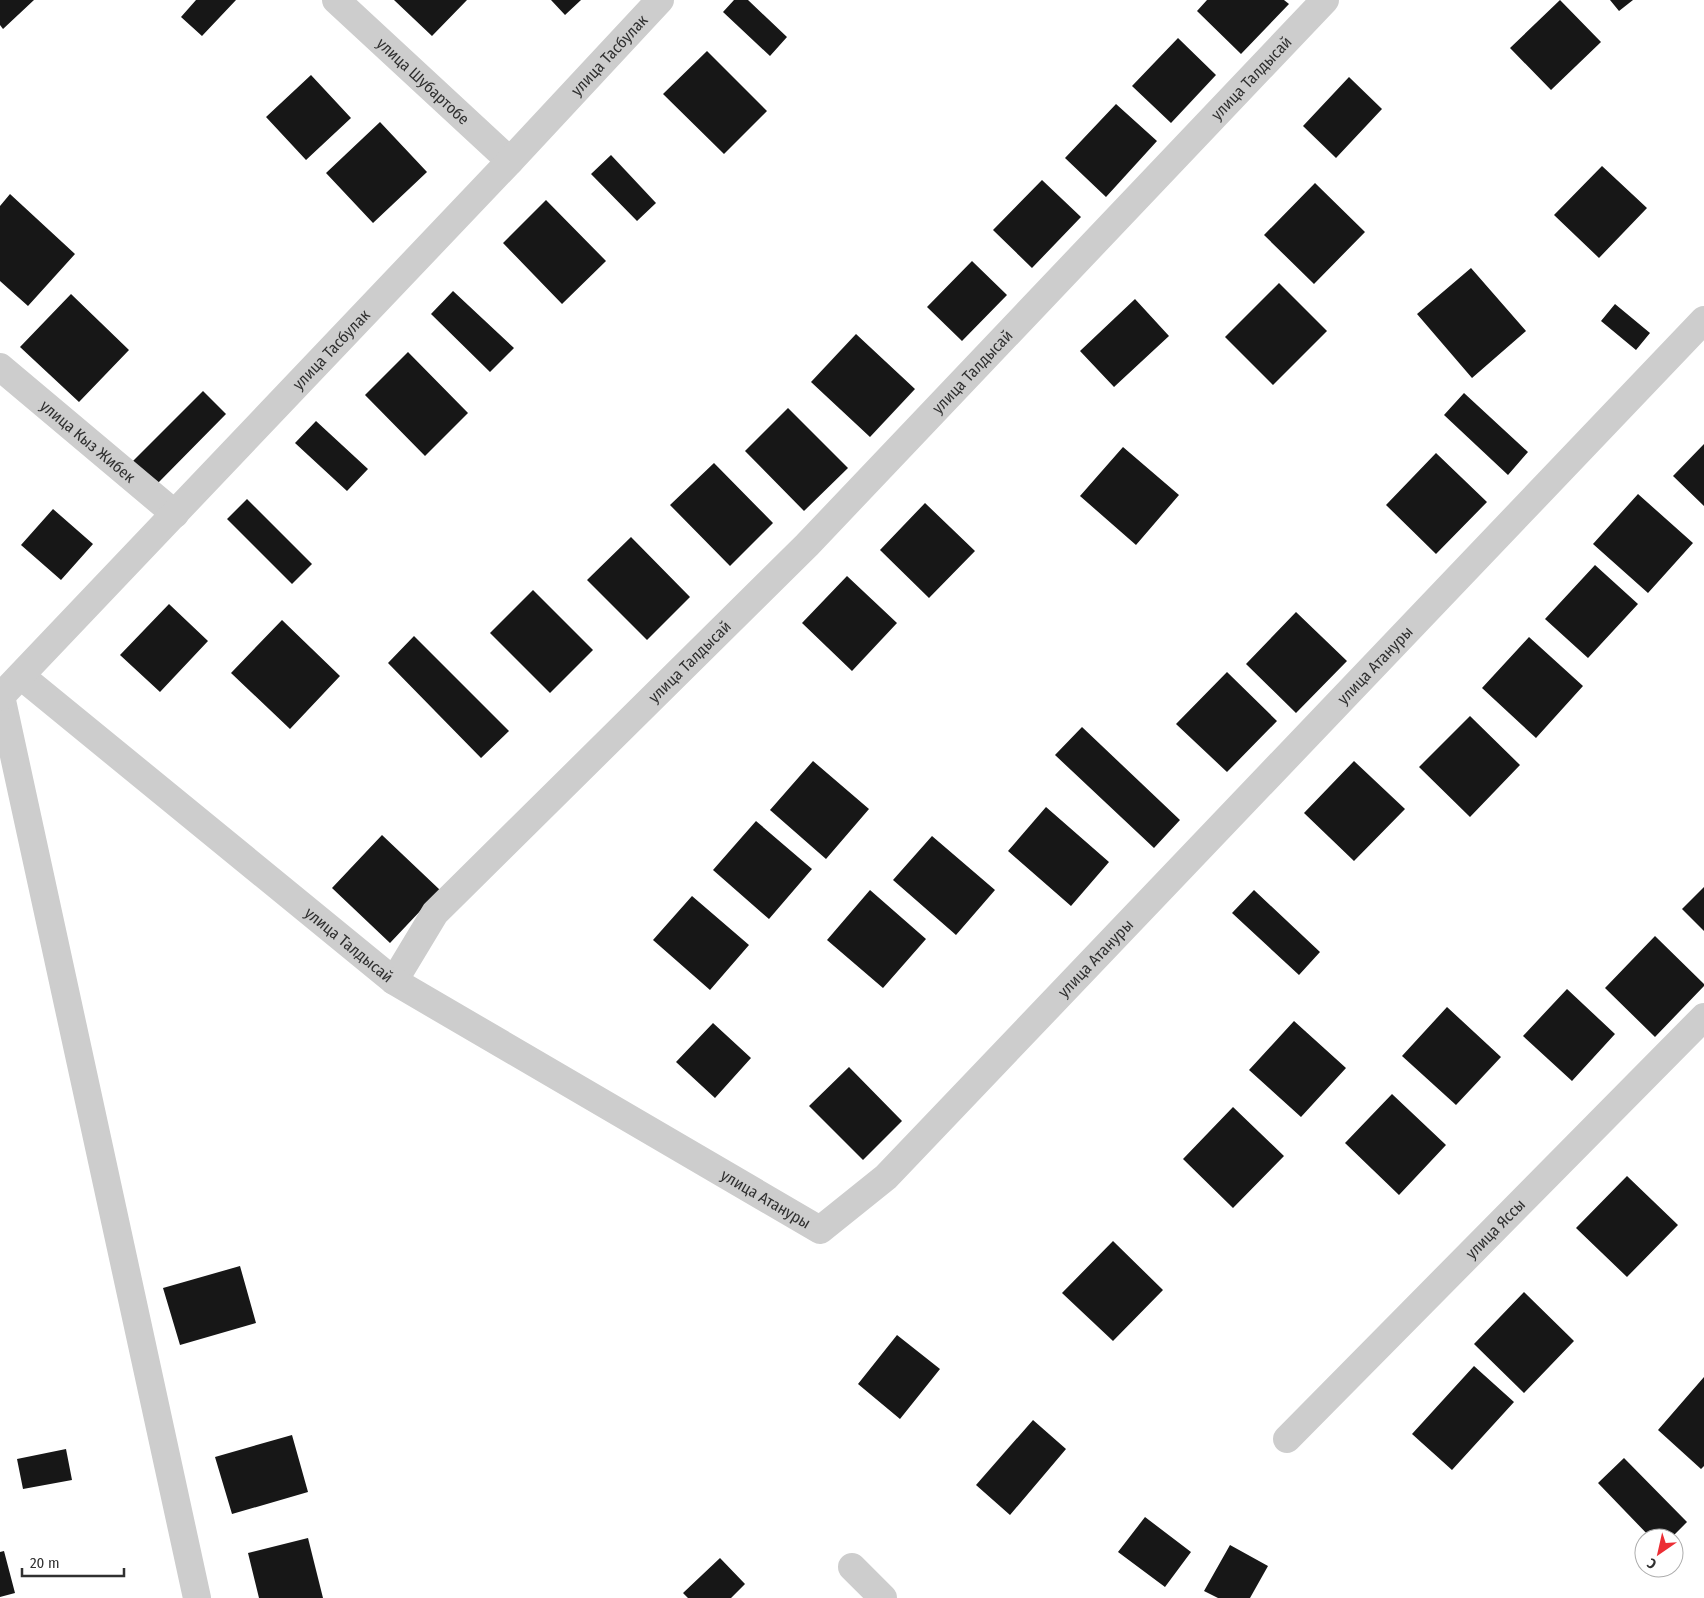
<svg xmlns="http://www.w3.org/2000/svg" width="1704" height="1598" font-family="'Fira Sans Condensed',sans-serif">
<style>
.building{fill:#171717}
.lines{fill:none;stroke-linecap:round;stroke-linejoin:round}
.minor{stroke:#cdcdcd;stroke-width:28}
.labels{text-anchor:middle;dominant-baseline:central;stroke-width:5;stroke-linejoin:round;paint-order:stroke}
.street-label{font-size:16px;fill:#303030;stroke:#fff}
</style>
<rect width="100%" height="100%" fill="#fff"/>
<path class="building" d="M0,0H34L3,29L0,25Z
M196,0H236L202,36L181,17Z
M394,0H467L432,36Z
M551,0H581L565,15Z
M734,0H748L787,37L770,56L723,12Z
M1207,0H1284L1289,4L1241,54L1197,11Z
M1560,0L1601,42L1551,90L1510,48Z
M1610,0H1633L1619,11Z
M1178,38L1216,75L1171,123L1132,86Z
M707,51L767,111L724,154L663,94Z
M311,75L351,118L306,160L266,117Z
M1349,77L1382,109L1336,158L1303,126Z
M1116,104L1157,141L1106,197L1065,158Z
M380,122L427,172L373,223L326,173Z
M611,155L656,203L637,221L591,174Z
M1602,166L1647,208L1599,258L1554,215Z
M1042,180L1081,217L1032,268L993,230Z
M1315,183L1365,232L1314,284L1264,235Z
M10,194L75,254L28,306L0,281V206Z
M546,200L606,261L562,304L503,243Z
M972,261L1007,295L962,341L927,307Z
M1471,268L1526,331L1472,378L1417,314Z
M1279,283L1327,331L1273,385L1225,337Z
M453,291L514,348L490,372L431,314Z
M71,294L129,350L79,402L20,347Z
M1135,299L1169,336L1114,387L1080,351Z
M1615,304L1650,333L1636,350L1601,321Z
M856,334L915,389L870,437L811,382Z
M408,352L468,413L425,456L365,395Z
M203,391L226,414L157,484L133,461Z
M1464,393L1528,452L1508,475L1444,415Z
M788,408L848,468L804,511L745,451Z
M316,421L368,469L347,491L295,443Z
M1704,444V506L1673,476Z
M1123,447L1179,495L1136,545L1080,496Z
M1436,453L1487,502L1436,554L1386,505Z
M714,463L773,523L730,566L670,505Z
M1638,494L1693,543L1648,593L1593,544Z
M247,499L312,564L292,584L227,519Z
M925,503L975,551L929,598L880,550Z
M53,509L93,544L61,580L21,545Z
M631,537L690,597L647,640L587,580Z
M1595,565L1638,604L1588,658L1545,619Z
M847,576L897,623L852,671L802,623Z
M533,590L593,650L550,693L490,633Z
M169,604L208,641L160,692L120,655Z
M1296,612L1347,661L1296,713L1246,664Z
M282,620L340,676L290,729L231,673Z
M414,636L509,731L481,758L388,663Z
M1529,637L1583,686L1536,738L1482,688Z
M1227,672L1277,721L1227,772L1176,724Z
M1470,716L1520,765L1470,817L1419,767Z
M1082,727L1180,820L1154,848L1055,755Z
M813,761L869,809L826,859L770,810Z
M1354,761L1405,809L1354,861L1304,813Z
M1046,807L1109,862L1071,906L1008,851Z
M756,821L812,869L769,919L713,870Z
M382,835L440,890L390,943L332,888Z
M932,836L995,890L956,935L893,880Z
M1704,887V931L1682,909Z
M870,890L926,939L883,988L827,940Z
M1254,890L1320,952L1299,975L1232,913Z
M692,896L749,945L710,990L653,940Z
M1655,936L1704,984V986L1655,1037L1605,988Z
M1567,989L1615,1034L1572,1081L1523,1036Z
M1447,1007L1501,1057L1456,1105L1402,1056Z
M1294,1021L1346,1068L1301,1117L1249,1070Z
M713,1023L751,1058L715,1098L676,1062Z
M849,1067L902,1121L863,1160L809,1106Z
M1392,1094L1446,1145L1399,1195L1345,1143Z
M1233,1107L1284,1156L1233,1208L1183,1159Z
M1627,1176L1678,1225L1627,1277L1576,1228Z
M1113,1241L1163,1290L1113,1341L1062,1293Z
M240,1266L256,1323L180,1345L163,1288Z
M1524,1292L1574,1341L1524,1393L1474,1344Z
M897,1335L940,1369L900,1419L858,1384Z
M1474,1366L1514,1402L1452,1470L1412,1434Z
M1704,1377V1466L1701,1469L1658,1430Z
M1033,1420L1066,1449L1010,1515L976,1485Z
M292,1435L308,1492L232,1514L215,1457Z
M66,1449L72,1480L23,1489L17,1459Z
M1624,1458L1687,1522L1671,1538H1651L1598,1483Z
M1145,1517L1191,1552L1165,1587L1118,1552Z
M308,1538L323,1598H259L248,1553Z
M1230,1545L1268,1566L1250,1598H1218L1204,1591Z
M4,1551L15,1593L0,1597V1552Z
M720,1558L745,1584L731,1598H688L683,1593Z"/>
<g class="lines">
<g class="minor">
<path id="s1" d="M336,0L510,161"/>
<path id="s2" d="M0,367L175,514"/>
<path id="s3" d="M21,676L394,981L435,913L807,545L1325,0"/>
<path d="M1,696L197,1598"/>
<path id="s4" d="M0,697L510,161L660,0"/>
<path id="s5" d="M394,981L820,1230L886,1177L1704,320"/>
<path id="s6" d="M1287,1439L1704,1017"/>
<path d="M852,1567L883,1598"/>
</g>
</g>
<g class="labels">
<g class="street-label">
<text stroke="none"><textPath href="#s4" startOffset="885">улица Тасбулак</textPath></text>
<text stroke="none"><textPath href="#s3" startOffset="1729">улица Талдысай</textPath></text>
<text stroke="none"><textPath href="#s1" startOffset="119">улица Шубартобе</textPath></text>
<text stroke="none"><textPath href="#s4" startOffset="480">улица Тасбулак</textPath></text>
<text stroke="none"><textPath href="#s3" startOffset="1324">улица Талдысай</textPath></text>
<text stroke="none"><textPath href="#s2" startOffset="115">улица Кыз Жибек</textPath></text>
<text stroke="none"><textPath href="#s3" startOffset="919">улица Талдысай</textPath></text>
<text stroke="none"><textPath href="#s5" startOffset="1286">улица Атануры</textPath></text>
<text stroke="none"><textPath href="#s3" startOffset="424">улица Талдысай</textPath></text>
<text stroke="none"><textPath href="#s5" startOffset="881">улица Атануры</textPath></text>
<text stroke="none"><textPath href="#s5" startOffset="431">улица Атануры</textPath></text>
<text stroke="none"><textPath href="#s6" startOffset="296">улица Яссы</textPath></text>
</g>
</g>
<g transform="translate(1659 1553) rotate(214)"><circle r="24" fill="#ffffff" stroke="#acacac"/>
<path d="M0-4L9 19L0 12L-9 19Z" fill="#ec2e35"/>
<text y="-8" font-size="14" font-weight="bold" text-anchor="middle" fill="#303030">С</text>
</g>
<path d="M22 1568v8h102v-8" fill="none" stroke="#303030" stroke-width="2.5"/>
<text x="30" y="1568" font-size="15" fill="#303030" stroke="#ffffff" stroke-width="4" paint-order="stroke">20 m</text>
</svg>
